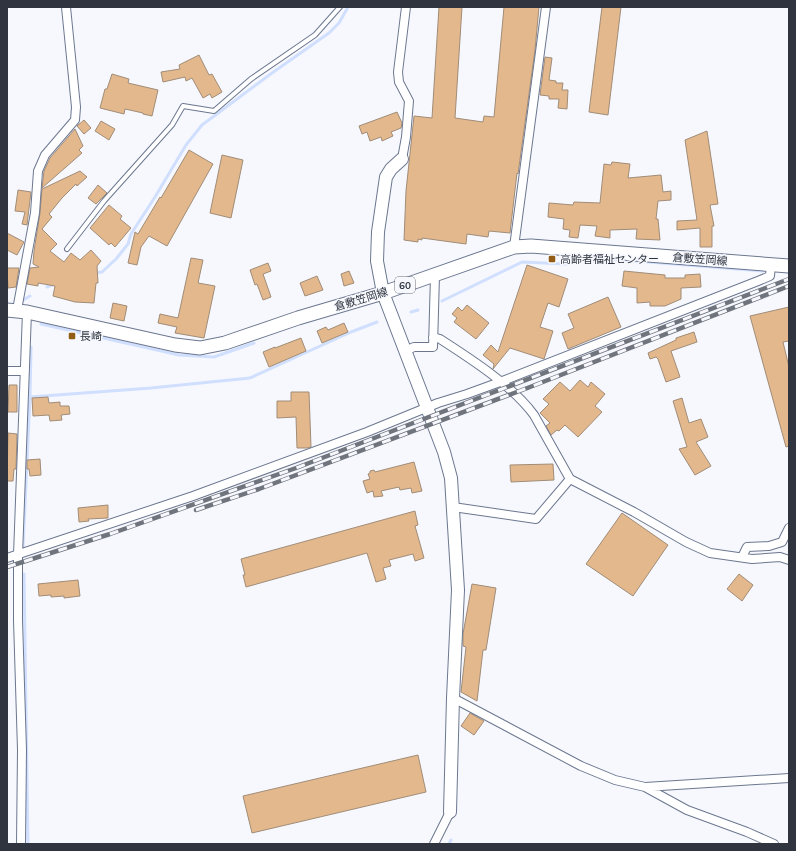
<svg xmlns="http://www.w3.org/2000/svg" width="796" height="851" font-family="Mulish,'Noto Sans JP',sans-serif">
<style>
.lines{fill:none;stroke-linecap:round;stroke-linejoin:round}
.stream{stroke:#d1dffe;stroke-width:3}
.building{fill:#e3b88d;stroke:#a18c77}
.lane-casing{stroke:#6c778f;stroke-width:6}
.street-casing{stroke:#6c778f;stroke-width:10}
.secondary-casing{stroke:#6c778f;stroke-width:14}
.primary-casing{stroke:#6c778f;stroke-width:15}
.lane{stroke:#fff;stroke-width:4}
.street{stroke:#fff;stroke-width:8}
.secondary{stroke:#fff;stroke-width:12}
.primary{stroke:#fff;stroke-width:13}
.rail-casing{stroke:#70747c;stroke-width:4.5}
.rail{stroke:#f6f8fe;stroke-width:3;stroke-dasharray:9;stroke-linecap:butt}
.poi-dot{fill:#935c14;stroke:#f6f8fe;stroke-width:1.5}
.labels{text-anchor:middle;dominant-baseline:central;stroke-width:3;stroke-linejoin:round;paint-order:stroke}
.shield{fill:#f6f8fe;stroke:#6b6f78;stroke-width:1}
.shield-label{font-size:10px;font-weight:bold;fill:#2f343e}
.poi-label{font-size:11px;fill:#2f343e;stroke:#f6f8fe;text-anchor:start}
.street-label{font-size:11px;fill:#2f343e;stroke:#f6f8fe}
</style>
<rect width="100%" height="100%" fill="#f6f8fe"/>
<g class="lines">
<path class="stream" d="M585,257L763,271
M787,272L789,273
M94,273L102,272L116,259L128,244L131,234L155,197L186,145L202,125L272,73L329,33L339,23L348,7
M47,287L54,284
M442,301L522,262L566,264
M20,302L30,296
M411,312L418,310
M41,324L179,355L214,357L254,343
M30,397L151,388L250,378L351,332L377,322
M23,548L30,397L31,347
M24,574L28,844
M449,844L451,840"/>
</g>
<path class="building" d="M439,7H462L455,118L483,122L484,116L494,117L504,7H539L535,50L518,174L517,173L510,233L489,231L488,237L467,234L466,244L422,238V240L418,239V242L404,240L406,191L414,116L432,118Z
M602,7H621L608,115L589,112Z
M199,55L209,75L212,74L222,92L212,98L210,94L203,98L192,78L186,81L185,77L163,82L161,72L180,69L179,65Z
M545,57L552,58L549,80L556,81V83H563L562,90H568L567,109L558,108L559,99H549V96L540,95Z
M112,74L129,79L128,83L158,90L152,116L143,114V113L125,109L124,114L100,108L105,89H107Z
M397,112L402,123L401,128L391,132L393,136L382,141L381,137L370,141L367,132L362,134L359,126Z
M84,120L91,128L84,134L77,126Z
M101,121L115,129L109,140L95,131Z
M75,129L83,146L79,150L82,153L42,188L44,171L50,158Z
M707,131L718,204L710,205L714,226H712V247H700V228L677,230V221L697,220L685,140Z
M189,150L213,164L167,246L149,236L141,247L137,265L128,263L135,232L138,234L160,197L161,198Z
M222,155L243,160L231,218L210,213Z
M612,162L630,164L628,178L661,175L663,192L671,191V200L658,201L656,219H658L660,240L636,239L637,229L610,230V238L595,236L597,226L580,225L578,238L569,237L570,230L563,229L564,219L548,217L549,203L573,205L574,202L600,203L604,164L611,165Z
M80,171L87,177L77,186L76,184L62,198L49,214L52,217L42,229L57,244L50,251L64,262L71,253L80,260L91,250L101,261L97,266L98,283H96L94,303L75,302L53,296L55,286L38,283V286L27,284L30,268L39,267L33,264L34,251L40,213L42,189Z
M98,185L107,193L96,204L88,198Z
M18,190L31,192L27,225L22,224L25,212L15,211Z
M109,205L122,216L120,219L131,228L115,247L111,243L109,245L90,228Z
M7,233L24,242L17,255L7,250Z
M191,258L203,260L198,283L215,286L204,338L175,333L177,327L158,323L160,314L178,318Z
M268,263L271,271L263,274L271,297L263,300L257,284L255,285L250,270Z
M527,265L568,279L559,307L548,303L540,327L553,331L544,359L510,348L493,369L494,364L483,355L491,345L498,352Z
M7,268H19L16,287L8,288Z
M349,271L354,283L344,286L341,274Z
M624,271L665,275V278H685V275L700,274L701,287L681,288V299L665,306H650V302L637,303V288L622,286Z
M317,276L323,290L305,296L300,283Z
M608,297L621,327L568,349L562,333L574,328L568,314Z
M113,303L127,306L124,321L110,318Z
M467,305L489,323L476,339L454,322L457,318L452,314L458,307L462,311Z
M789,307V341L783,342L789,367V446L786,447L750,316Z
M344,323L348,332L322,343L317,331L326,327L328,330Z
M694,332L697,342L671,351L680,377L666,382L658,359L656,357L650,359L648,353L676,340V338Z
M301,338L306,351L269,367L263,352L275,347V348Z
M580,380L588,387L591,382L605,394L595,406L602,412L578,437L565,425L559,431L557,430L551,435L546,426L550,423L540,413L549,404L543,399L560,382L570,391Z
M9,385H17V412H8Z
M291,392H309L311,447L307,448H297L296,417L277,418V401H291Z
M48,397L49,403L60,402V406H69L70,414L61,415L62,420L50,421L49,415L33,416L32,398Z
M682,398L689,423L701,419L708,437L696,442L711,466L695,475L679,449L687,447L673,401Z
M8,433L17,434L16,469H14L13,481H7Z
M40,459L41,475L30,476L29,469H27V460Z
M414,462L422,491L412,493L411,488L400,490L399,487L381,491L383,496L374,497L373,491L367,493L363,481L370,479L368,474L370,473V471L374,470L375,472Z
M553,464L554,480L511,482L510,465Z
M108,505V518L88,519L89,521L79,522L78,508Z
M415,511L418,525L415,526L424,558L415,561L413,554L389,560L391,566L383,568L386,579L376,582L367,553L246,587L243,575H245L241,559Z
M622,513L668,545L633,596L586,564Z
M739,574L753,585L742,601L727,589Z
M78,580L80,596L64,598V596L51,597V595L39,596L38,584Z
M472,584L496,588L486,650H483L477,701L461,692L466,647L463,646V634Z
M470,713L484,721L474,735L461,726Z
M418,755L426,792L252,833L243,796Z"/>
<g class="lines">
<g class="lane-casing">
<path id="lane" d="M67,249L104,201L172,125L183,106L214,111L251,79L315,35L340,7"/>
</g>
<g class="street-casing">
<path id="street" d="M402,159L406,137L409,101L399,82L398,72L406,7
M514,247L546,7
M17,310L35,213L38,171L45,155L75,120L76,107L66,7
M433,337L440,339C471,359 513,386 534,415L570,479L634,512L686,542L710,553L752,559L780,557L789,560
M405,351L414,347H433L435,275
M7,371H25
M453,507L536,519L570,479
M742,557L747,547L769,546L782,542L789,528
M7,558L193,496L367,432L438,403L467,394L500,382L758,281L770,276L771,264
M453,698L581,766L615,780L645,787L789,778
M645,787L687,810L747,832L774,844
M21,844L22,750L18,620V555L27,312
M434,844L450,812"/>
</g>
<g class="secondary-casing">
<path id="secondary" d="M402,159L391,169L386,177L378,232L377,261L383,293L444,452L451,478L458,590L453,698L450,812"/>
</g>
<g class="primary-casing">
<path id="primary" d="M7,310L27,312L175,345L200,348L225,343L298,318L383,293L514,247L531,246L789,266"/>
</g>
<use href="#lane" class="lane"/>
<use href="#street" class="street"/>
<use href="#secondary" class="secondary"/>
<use href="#primary" class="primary"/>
<g class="rail-casing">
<path id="rail" d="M196,510L259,489L530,387L789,286
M7,567L110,534L296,468L789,279"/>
</g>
<use href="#rail" class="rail"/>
</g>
<g class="poi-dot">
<rect x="548" y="255" width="8" height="8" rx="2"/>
<rect x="68" y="332" width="8" height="8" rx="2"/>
</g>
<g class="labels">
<rect class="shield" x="395" y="277" width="20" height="16" rx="3"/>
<g class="shield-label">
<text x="405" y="285">60</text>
</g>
<g class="poi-label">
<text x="560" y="259">高齢者福祉センター</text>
<text x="80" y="336">長崎</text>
</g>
<g class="street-label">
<text transform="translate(700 259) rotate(4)">倉敷笠岡線</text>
<text transform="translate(361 299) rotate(-17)">倉敷笠岡線</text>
</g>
</g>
<rect width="796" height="851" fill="none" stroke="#2f343e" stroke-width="16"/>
</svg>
